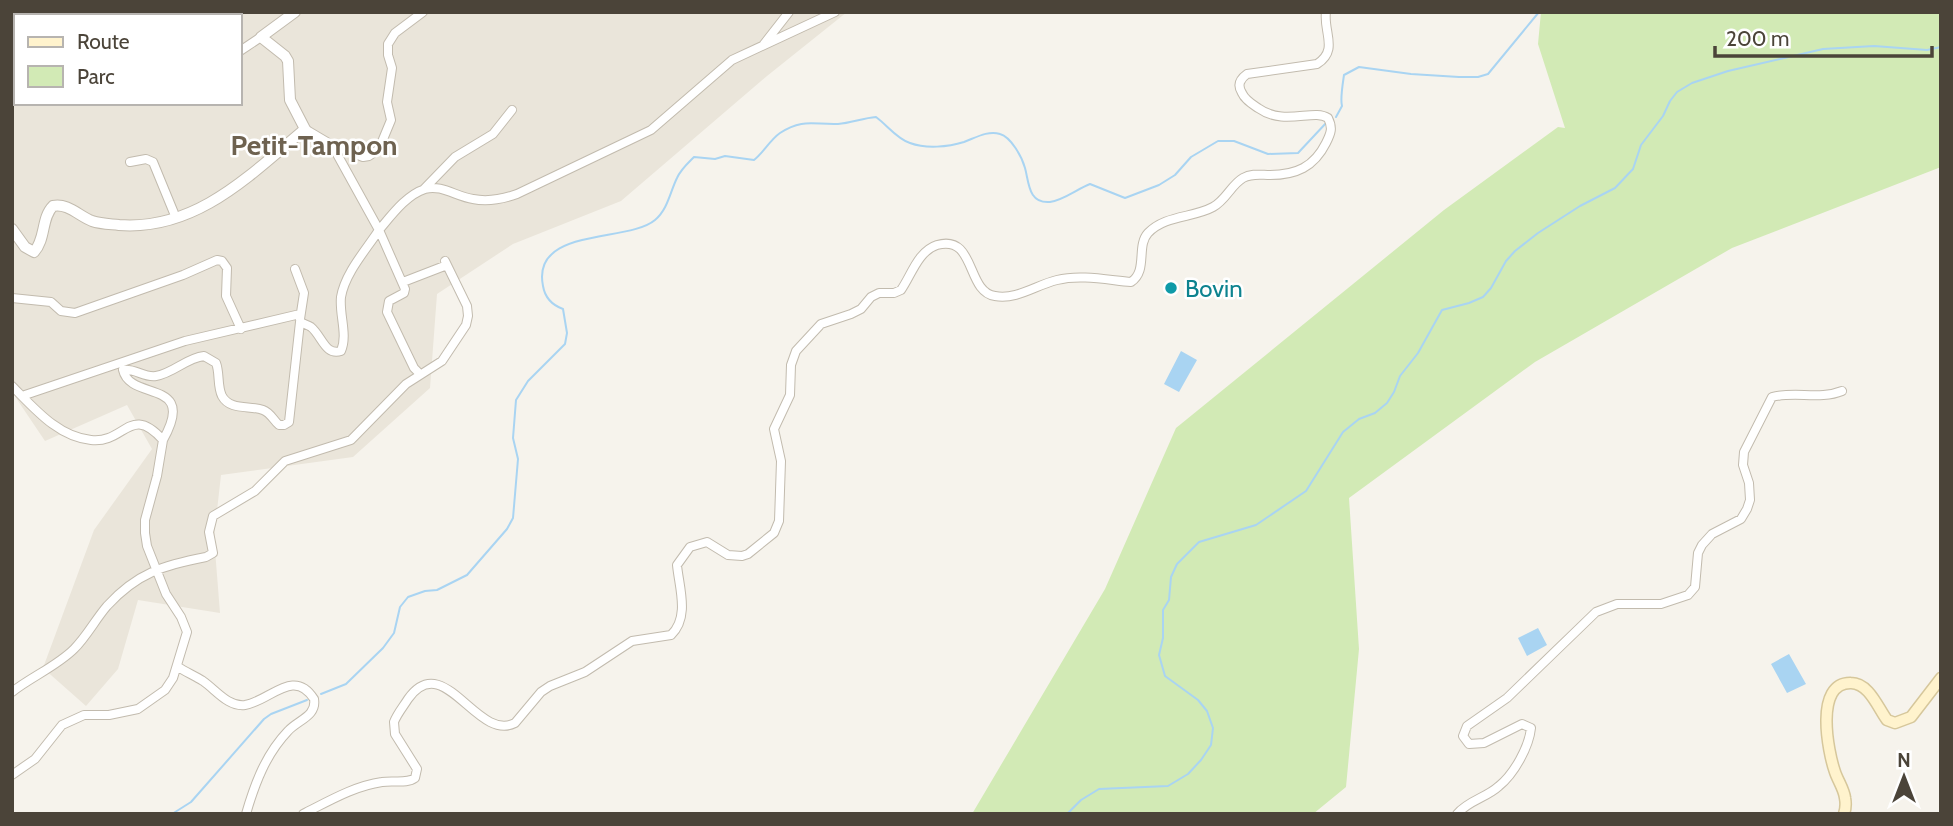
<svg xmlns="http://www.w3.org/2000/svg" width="1953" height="826" font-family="Cabin,sans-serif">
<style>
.residential{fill:#eae5da}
.green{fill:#d2eab5}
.water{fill:#a9d4f2}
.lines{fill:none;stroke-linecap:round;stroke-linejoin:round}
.stream{stroke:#a9d4f2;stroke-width:2}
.minor-casing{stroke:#c2bbae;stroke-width:10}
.tertiary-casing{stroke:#c2bbae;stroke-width:12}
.secondary-casing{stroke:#d6c79b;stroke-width:13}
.minor{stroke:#fff;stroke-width:8}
.tertiary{stroke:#fff;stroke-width:10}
.secondary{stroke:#fff3cd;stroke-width:10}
.culture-dot{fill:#0f9aa8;stroke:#fff;stroke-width:2.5}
.labels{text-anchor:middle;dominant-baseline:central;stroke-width:5;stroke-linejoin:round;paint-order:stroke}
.culture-label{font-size:24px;fill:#0d838f;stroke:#fff;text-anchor:start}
.quarter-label{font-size:28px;font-weight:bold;fill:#6e6250;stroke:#fff}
</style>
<rect width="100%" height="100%" fill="#f6f3ec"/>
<path class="residential" d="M216,12H847L767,76L621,201L513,244L437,294L430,388L353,457L221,475L214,537L220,613L138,600L118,669L86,706L43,668L94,530L152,449L127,405L45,441L12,392V51H16V103H240V16H208Z"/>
<path class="green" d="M1541,12H1941V167L1732,248L1535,362L1349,498L1359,649L1346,787L1313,814H972L1105,589L1176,428L1444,210L1558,127L1565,128L1538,44Z"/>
<path class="water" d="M1181,351L1197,360L1179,392L1164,384Z
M1538,628L1547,645L1527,656L1518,638Z
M1789,654L1806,684L1787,693L1771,664Z"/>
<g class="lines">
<path class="stream" d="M1336,117L1342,106C1340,99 1343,82 1344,75L1359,67L1411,74L1459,77H1478L1488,74L1539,12
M321,694L346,684L383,648L394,633L400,607L408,597L425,591L437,590L467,575L507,529L513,518L518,459L513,438L516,400L528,381L565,344L567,333L563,309C552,305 545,298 543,286C531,227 628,243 655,220C668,209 670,192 677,178C681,169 687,164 694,157L715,159L725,156L754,160C764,152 770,140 780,133C803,118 814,125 838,124C851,123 863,118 876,117C887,125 897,139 910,143C926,149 948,147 964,142C975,138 988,130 1000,134C1011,137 1022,157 1025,168C1029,182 1028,204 1050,202C1064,200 1077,189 1090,184L1125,198L1159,185L1175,175L1191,157L1218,141H1234L1268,154L1298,153L1327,122
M172,814L191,802L264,719L271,714L307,700
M1067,814L1081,800L1099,789L1168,786L1188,774L1201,760L1211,745L1213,728L1207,711L1198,700L1165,676L1159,655L1163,638V610L1169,600L1171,577L1177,564L1199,542L1256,525L1306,491L1343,432L1359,419L1375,413L1387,403L1394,392L1400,376L1418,353L1442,310L1469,303L1483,297L1491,288L1506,261L1515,251L1538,233L1580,206L1615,188L1633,169L1641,145L1663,116L1670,101L1677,92L1692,83L1728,71L1823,49L1874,46L1927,50L1941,47"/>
<g class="minor-casing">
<path id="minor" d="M764,44L789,12
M240,51L261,37
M12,93L16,94
M332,145L363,157L369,156L379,149L391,120L387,102L392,68L388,55V44L395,33L423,12
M130,162L146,159L153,162L176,218
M424,189L455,157L493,134L512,110
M295,269L304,293L300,319
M403,282L447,265
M12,298L51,302L61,311L75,313L183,275L217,260L222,261L227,268L226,296L241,329
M420,374L414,368L387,312L389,301L404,293L405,289L379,230C391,216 406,195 425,189C441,184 457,197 473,199C488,202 503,199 517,194L651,130L732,60L835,12
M12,386C34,408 58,437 91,440C125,444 130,403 163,440C198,378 130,402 123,370C135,368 144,378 156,376C174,373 186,358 204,356L216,363C220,373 217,386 222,396C230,411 250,405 263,410C271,413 273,420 279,425H284L289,422L300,322C304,324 308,325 311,327C322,336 325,356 341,351C348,335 339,314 341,297C345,273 366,250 379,230L332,145L305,129
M22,396L185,341L300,314
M178,667C186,672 195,676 203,681C216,690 228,707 245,705C270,701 294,667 314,699C317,716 298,720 288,731C266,754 255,783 246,814
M12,692C31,677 57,666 74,649C87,636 95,620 107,606C137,573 164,565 206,557L213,553L209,532L213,516L255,491L285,461L351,440L406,384L442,361L466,325L468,316L467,306L445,261
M12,775L35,759L62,725L84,715H109L138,709L165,690L173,678L187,632L181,617L166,594L147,546L145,533V520L157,476L163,440
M303,814C329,801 354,786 382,782C393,780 407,784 415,778L417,769L395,734L394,722C397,714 403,707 408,699C444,648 477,743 515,723L541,692L550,686L585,672L632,641L671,635C690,617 679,587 677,565L690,547L707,542L728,555L742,556L748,554L774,533L779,521L781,461L774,429L790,395L791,365L796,351L821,324L851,314L861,309L871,297L879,293H894L901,290C911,276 918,251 937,245C976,234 966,292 995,296C1017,300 1036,285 1057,280C1080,274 1108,280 1131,282C1148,271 1136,246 1148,233C1165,215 1193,218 1213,207C1226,200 1231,185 1243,178C1252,173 1261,175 1270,175C1296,175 1314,167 1326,143C1331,133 1333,128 1328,118C1313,108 1285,127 1258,108C1252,104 1245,100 1242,93C1237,85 1240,79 1247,74L1317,64C1339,50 1323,32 1326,12
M1457,814C1469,800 1486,798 1499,786C1514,774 1529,747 1531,728L1522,724L1484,743L1469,744L1463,736L1467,726L1507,698L1596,612L1617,604H1661L1688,595L1695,587L1698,553L1702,545L1712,534L1741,519L1747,509L1750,500L1749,483L1743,465L1744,452L1772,397C1795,391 1820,400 1842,391"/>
</g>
<g class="tertiary-casing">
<path id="tertiary" d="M12,229L25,247L34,252C46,239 41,218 53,206C68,203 79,216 92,221C101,224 110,224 119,225C196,231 250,175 305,129L290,100L288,61L285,56L261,37L295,12"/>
</g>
<g class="secondary-casing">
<path id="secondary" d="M1844,814C1846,808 1846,803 1845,798C1844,789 1838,781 1835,772C1828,752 1814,682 1851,683C1869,683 1878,708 1887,720L1895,723L1911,717L1941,678"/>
</g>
<use href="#minor" class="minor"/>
<use href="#tertiary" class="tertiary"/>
<use href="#secondary" class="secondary"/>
</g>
<circle class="culture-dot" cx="1171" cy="288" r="7"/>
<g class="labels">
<g class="culture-label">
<text x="1185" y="288">Bovin</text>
</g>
<g class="quarter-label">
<text x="314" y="145">Petit-Tampon</text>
</g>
</g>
<rect width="1953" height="826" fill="none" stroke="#4b4439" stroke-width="28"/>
<rect x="14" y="14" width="228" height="91" fill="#ffffff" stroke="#b7b4b0" stroke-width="2"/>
<rect x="28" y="37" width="35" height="10" fill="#fff3cd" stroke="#b7b4b0" stroke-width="2"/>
<text x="77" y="49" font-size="21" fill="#4b4439">Route</text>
<rect x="28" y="66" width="35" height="21" fill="#d2eab5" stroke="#b7b4b0" stroke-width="2"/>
<text x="77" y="84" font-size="21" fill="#4b4439">Parc</text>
<g transform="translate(1904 777)" stroke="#ffffff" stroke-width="5" paint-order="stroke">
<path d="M0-5L12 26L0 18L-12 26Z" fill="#4b4439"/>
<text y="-10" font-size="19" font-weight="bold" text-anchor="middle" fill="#4b4439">N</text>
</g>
<path d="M1715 46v10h217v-10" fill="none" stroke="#4b4439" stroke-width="3.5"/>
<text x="1726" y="46" font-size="21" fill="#4b4439" stroke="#ffffff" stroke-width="5" paint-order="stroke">200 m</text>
</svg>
